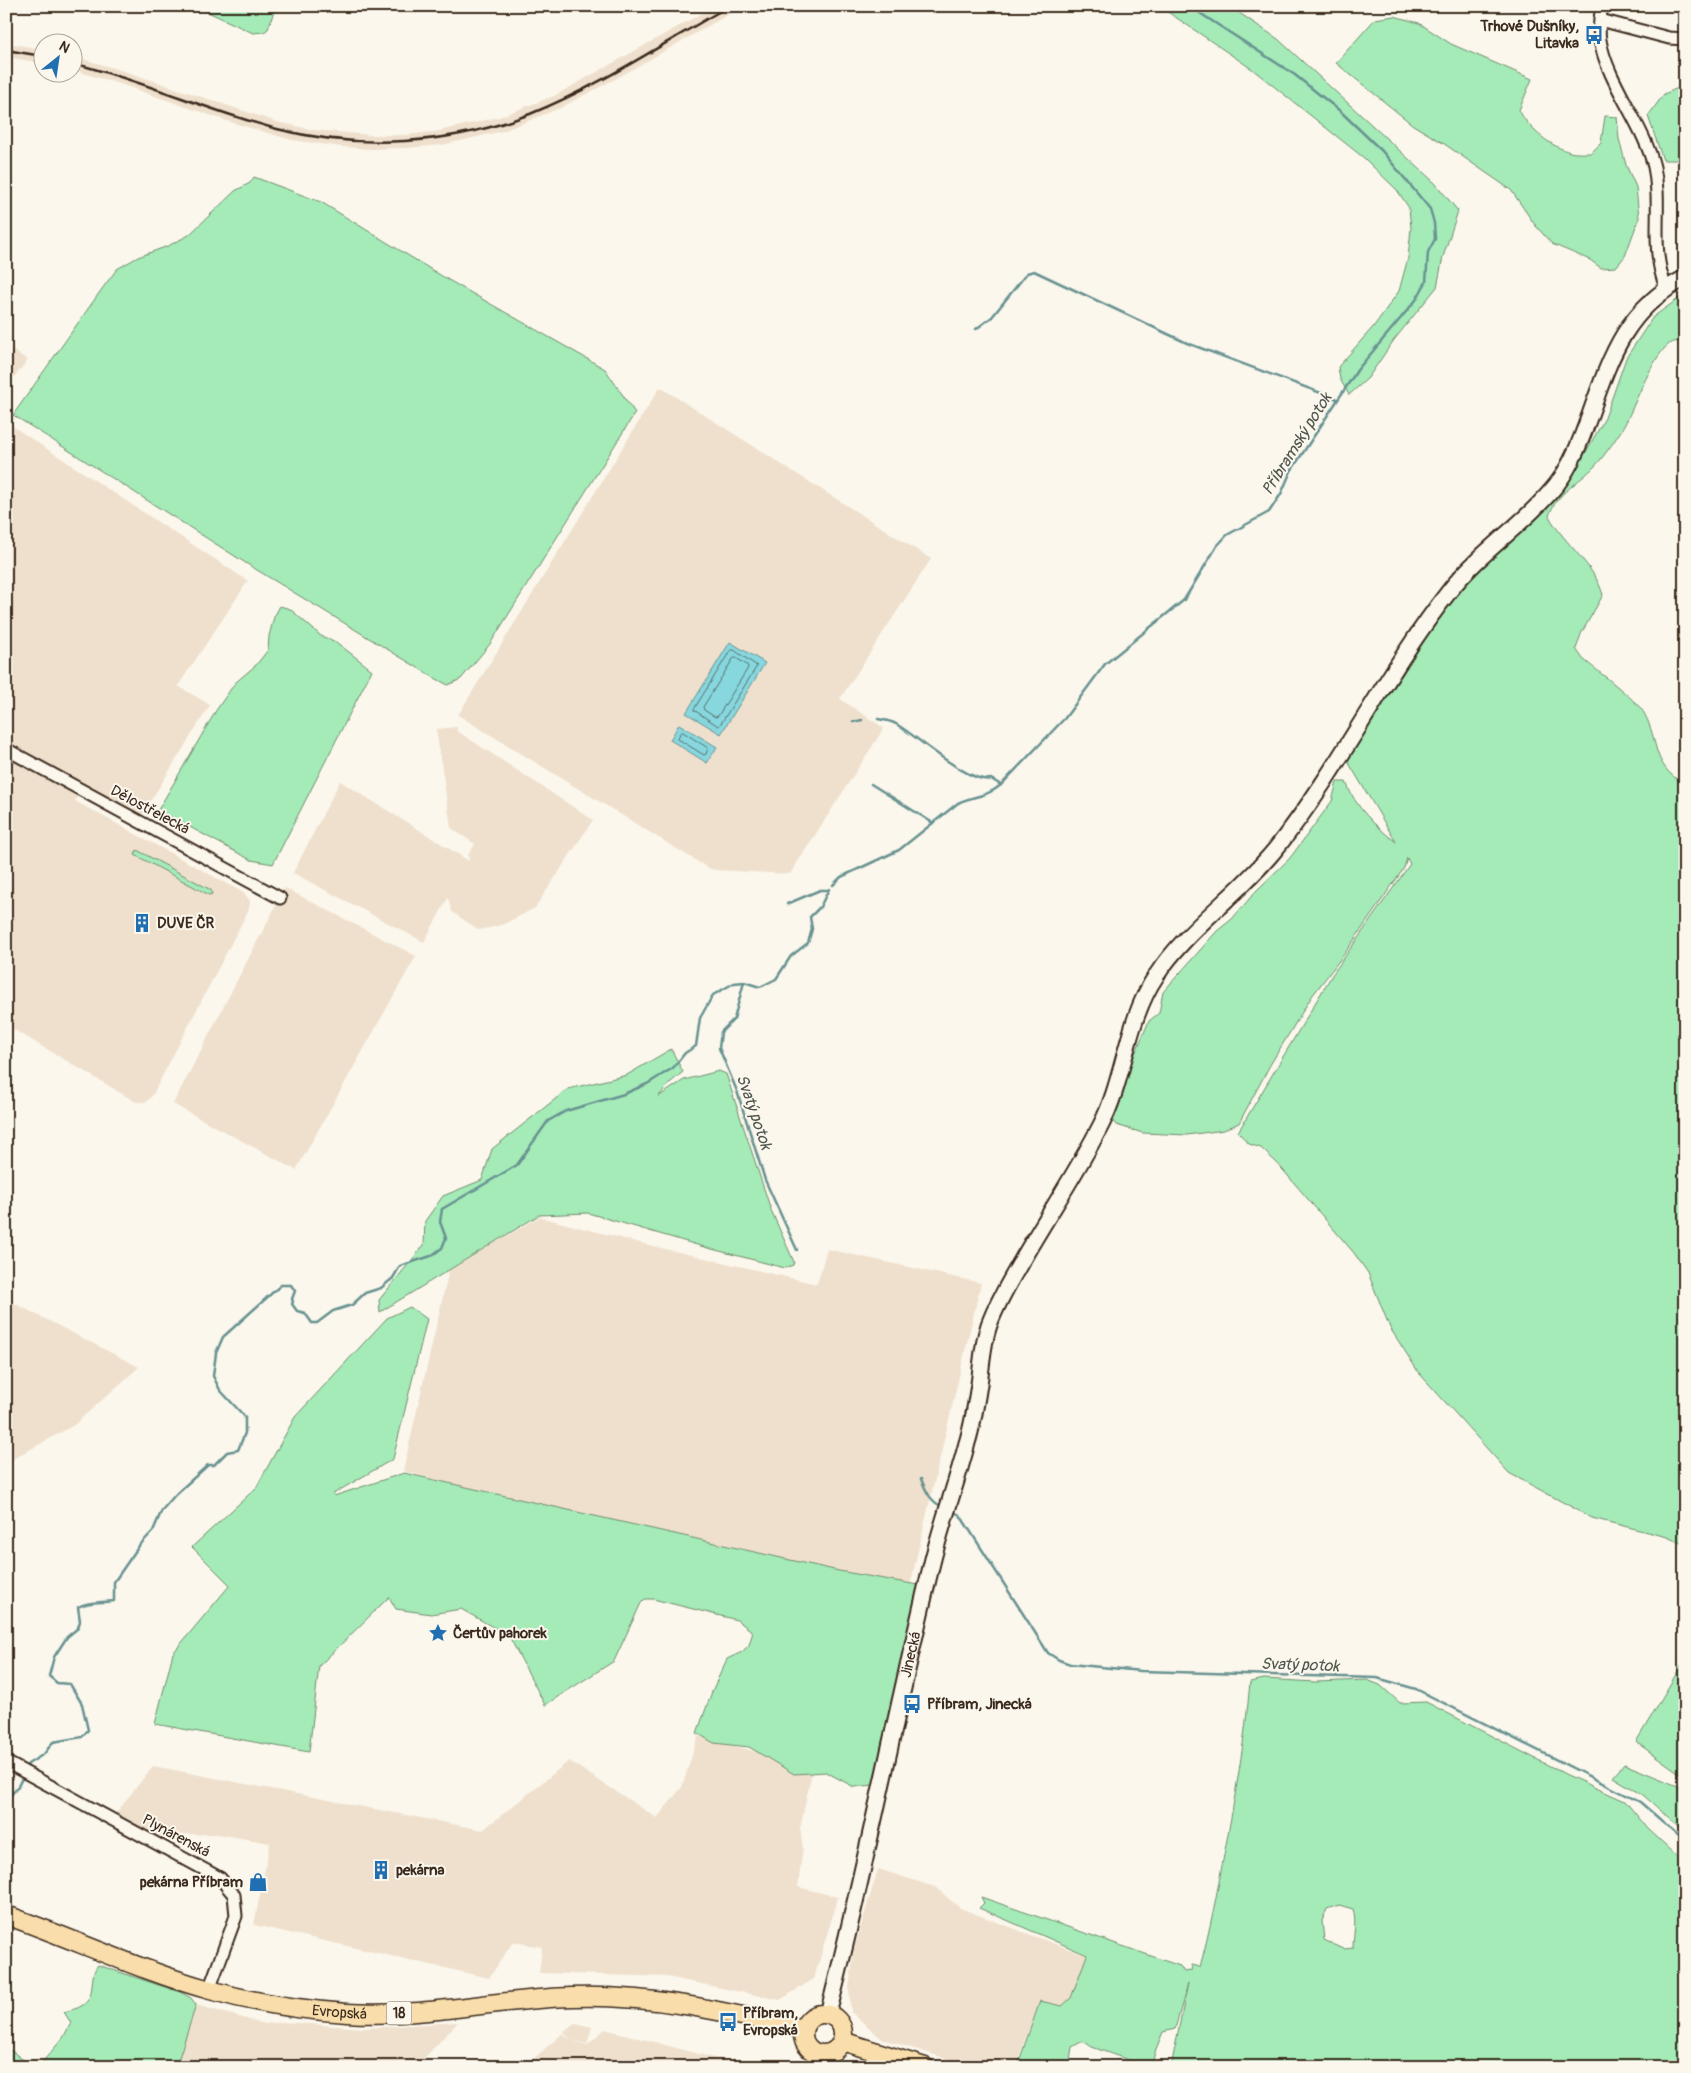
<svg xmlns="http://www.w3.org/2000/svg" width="1691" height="2073" font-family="Pangolin,sans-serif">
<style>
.built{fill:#efe0cd}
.green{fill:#a4ebb8;stroke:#708a6b;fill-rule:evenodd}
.water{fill:#86d7de;stroke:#689291}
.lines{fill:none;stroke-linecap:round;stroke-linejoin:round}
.shore{stroke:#596f6b;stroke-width:1}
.stream{stroke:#689291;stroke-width:2.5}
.street-casing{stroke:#3b2a1e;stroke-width:15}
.secondary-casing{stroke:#3b2a1e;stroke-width:19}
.primary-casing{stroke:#3b2a1e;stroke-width:21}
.street{stroke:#fbf7ec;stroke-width:11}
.secondary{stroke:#fbf7ec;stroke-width:15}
.primary{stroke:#f9deab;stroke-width:18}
.rail{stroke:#3b2a1e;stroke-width:2.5}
.labels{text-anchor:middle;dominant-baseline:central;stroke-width:4;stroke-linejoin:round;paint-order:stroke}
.shield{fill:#fbf7ec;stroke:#75685c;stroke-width:1}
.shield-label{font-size:14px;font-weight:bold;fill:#3b2a1e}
.poi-label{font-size:15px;font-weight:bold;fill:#3b2a1e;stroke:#fbf7ec;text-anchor:start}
.street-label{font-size:15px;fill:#3b2a1e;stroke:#fbf7ec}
.water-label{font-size:16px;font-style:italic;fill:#4e554e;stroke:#fbf7ec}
</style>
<rect width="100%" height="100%" fill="#fbf7ec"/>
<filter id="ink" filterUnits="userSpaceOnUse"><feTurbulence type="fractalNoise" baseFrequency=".02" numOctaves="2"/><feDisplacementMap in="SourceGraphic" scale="10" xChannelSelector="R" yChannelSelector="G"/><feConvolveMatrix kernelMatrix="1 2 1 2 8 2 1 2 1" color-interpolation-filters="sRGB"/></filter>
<g filter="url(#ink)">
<path class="built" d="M715,6H743L619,77L560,108L503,131L442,145L407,148L371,149L342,147L292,140L227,121L123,85L73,70V56L127,72L277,122L314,130L371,135H406L439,131L499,117L554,96Z
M6,43L42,49V63L6,57Z
M6,346L28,360L6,387Z
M660,387L931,559L840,699L884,728L790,874L715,870L708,868L458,715Z
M6,422L248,581L178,686L210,705L142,815L84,784L75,801L244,893L250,901L249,909L152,1096L146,1102H136L6,1025Z
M457,727V731L593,820L535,908L502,925L479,930L452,912L448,898L424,942L293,873L340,781L469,861L468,855L475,844L451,828L436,729Z
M285,888L416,956L296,1170L173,1104Z
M539,1217L644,1244L817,1284L827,1249L981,1283L909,1590L655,1536L403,1471L449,1270Z
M6,1299L139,1367L74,1425L6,1463Z
M698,1736L813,1767L800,1829L803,1848L798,1887L838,1897L814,1979L780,2000L667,1977L539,1973L542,1947L513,1942L489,1978L254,1925L270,1843L217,1834L149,1835L113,1817L153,1766L483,1830L569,1761L657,1818L682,1787Z
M878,1869L935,1887L960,1908L1087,1956L1071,1998L1063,2006L1040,2001L1015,2067H974L882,2039L851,2012L849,1989L854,1949Z
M196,2005L265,2024L283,2022L364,2028L458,2022L416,2067H407L401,2062L398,2067H176Z
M575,2023L592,2027L587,2044L571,2040L587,2045L605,2029L729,2062L735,2067H524L563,2033L570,2040L564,2031Z"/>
<path class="green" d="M195,6H273L274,11L268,29L264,32L253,33Z
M1159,6H1229L1278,39L1435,183L1458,211L1443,257L1437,287L1394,340L1368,378L1349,395L1340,379L1338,367L1374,326L1399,291L1408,258L1411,228L1409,208L1397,190L1364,158L1252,69Z
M1394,16L1419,23L1451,44L1532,79L1519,110C1528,128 1547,144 1567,151C1574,154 1584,153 1591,153L1601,143L1605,116L1617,117L1619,139L1626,165L1636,187L1639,218L1625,256L1616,267L1601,268L1590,260L1552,244L1535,225L1511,190L1443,143L1413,125L1336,63L1375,19Z
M1685,85V157L1676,160H1663L1648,116L1664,94Z
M254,177L321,202L445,278L605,369L635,413L490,644L461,679L448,685L433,677L252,567L13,415L102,289L117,269L138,257L168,246L189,235L235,191L250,183Z
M1685,294V343C1681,342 1677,341 1673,342C1655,348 1634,408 1624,426C1616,439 1605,455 1595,466C1579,483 1556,493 1549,516C1564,544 1595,565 1603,595L1581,634L1576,649L1583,659C1595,669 1638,701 1644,713C1660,742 1650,765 1685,784V1545L1667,1537L1592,1518L1509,1473L1419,1373L1390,1328L1368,1273L1354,1253L1277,1163L1261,1148L1249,1144L1238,1132L1332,975L1410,864L1407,858L1404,868L1345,953L1312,996L1270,1065L1239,1123L1224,1130L1187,1135L1143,1133L1116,1125L1112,1120L1129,1068L1149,1021L1159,1013L1163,992L1217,931L1232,919L1256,891L1290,858L1332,801L1337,782H1346C1355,807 1375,826 1396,842L1347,760L1430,628L1478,570L1541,513L1569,482L1605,418L1626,358L1653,317Z
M280,606L290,609L321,636L336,642L372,670L273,864L251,860L158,810L217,709L235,683L256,665L268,650L269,636L274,617Z
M137,850L211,890L212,894L209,895L135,855Z
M671,1049L683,1072L671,1082L658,1097L684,1080L719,1071L726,1074L771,1210L794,1262L793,1265L785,1268L704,1247L588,1213L539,1215L380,1312L379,1300L424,1245L425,1221L443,1196L482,1180L492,1149L568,1089L627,1075Z
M410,1307L427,1319L393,1459L333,1494L334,1496L404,1473L839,1571L924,1586L874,1785L854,1787L826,1772L794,1774L749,1747L714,1743L697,1733L713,1689L727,1659L742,1652L749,1645L753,1632L737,1620L653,1599H645L641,1603L614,1661L545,1705L509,1636L461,1609L431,1614L396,1609L389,1597L319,1666L309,1752L155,1724L173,1653L230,1585L192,1547L256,1488L295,1417L387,1318Z
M1685,1659V1777L1636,1742Z
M1264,1679L1315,1682L1367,1680L1380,1685L1400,1703L1426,1702L1567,1775L1625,1801L1648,1829L1685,1863V2067H1171L1188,1983L1175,2029L1163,2032L1156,2049L1151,2067H1134V2062L1092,2047L1083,2041L1072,2047L1069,2067H1017L1040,2001L1062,2006L1071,1998L1087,1955L979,1908L984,1903L981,1897L1180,1966L1184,1972L1191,1971L1192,1965L1200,1967C1210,1930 1217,1893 1224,1855C1235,1798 1245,1741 1250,1682ZM1339,1905L1353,1909C1357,1924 1353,1933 1353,1948L1344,1949L1324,1940L1322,1921L1327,1909Z
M1624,1764L1685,1789V1832L1643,1795L1613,1777Z
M98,1965L180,1992L191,1998L196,2005L176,2067H38L63,2038L71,2023L64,2012C69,2010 78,2009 83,2005C97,1995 88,1977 98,1965Z
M6,2047L33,2067H6Z"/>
<path class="water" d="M730,642L765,663L721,734L686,713Z
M679,724L717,747L707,763L670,740Z"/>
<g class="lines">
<path class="shore" d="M731,650H734L757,666L720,725L718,726L694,710Z
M736,658L747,665L748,668L718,716L715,717L704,710L703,707L733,659Z
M683,732L708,748L706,754L704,755L678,739L680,733Z"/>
<path class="stream" d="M976,329L992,317L1027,273L1034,271L1187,343L1337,399
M878,719C883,720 891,721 896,724C917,736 970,785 991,779L1001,785
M853,722L862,720
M871,784L933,823
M833,885L841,877L899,850L958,803C975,795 985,798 1001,785L1065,718L1105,664L1184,600L1217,546L1227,535L1269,512L1281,494L1291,471L1358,369L1416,300L1426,282L1428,252L1435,239L1434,223L1430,209L1382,151L1340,111L1295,75L1189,6
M787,904L820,890H828
M744,982L734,1019L721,1032L719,1048L737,1091L765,1180L797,1250
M921,1479C926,1490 929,1500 941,1506
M952,1511L960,1515L1048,1653L1059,1660L1070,1664L1141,1671L1377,1678L1416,1689L1640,1802L1685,1841
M26,1769L28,1764L44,1754L53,1742L82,1737L88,1730L82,1704L70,1684L57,1683L49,1676L54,1657L67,1637L78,1628L80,1621L78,1607C89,1601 102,1603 114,1601V1582L139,1546L153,1531L162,1510L176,1494L208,1465H214L227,1452L238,1450L245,1433V1417L220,1390L213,1376L216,1353L223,1337L281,1285H291L295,1291L292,1299L293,1302L292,1304L297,1311L305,1313L312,1323H317L333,1311L352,1305L365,1293L381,1288L393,1278L400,1266L431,1256L442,1248L446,1238L440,1222L442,1209L517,1165L548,1121L566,1111L624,1094L647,1084L673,1068L685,1053L696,1046L700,1018L713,995L734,983L744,982L760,987L776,979L791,956L808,943L812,929L810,917L820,907L829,889
M6,1798C15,1793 19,1785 23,1776"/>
<g class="street-casing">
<path id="street" d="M1602,6C1600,17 1598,29 1600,40C1607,82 1644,125 1654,167C1663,209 1649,245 1666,288
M1600,20L1669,38L1685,39
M6,749L280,898
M6,1762L220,1878L234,1895L236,1916L209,1990
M812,2067L818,2054"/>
</g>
<g class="secondary-casing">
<g id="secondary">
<path id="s1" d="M828,2014C866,1866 895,1716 931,1567C941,1525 956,1485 967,1443C973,1424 976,1404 979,1384C982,1364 982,1345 989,1325C998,1300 1012,1278 1025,1255C1050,1212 1078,1170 1101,1125C1125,1078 1126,1021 1156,976C1187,928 1242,892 1278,846C1342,765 1387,670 1451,589C1482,550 1526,523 1557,484C1573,463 1582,437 1591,412C1611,355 1627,308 1685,278"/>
</g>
</g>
<g class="primary-casing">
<g id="primary">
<path id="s2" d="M6,1915C74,1939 141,1971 210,1990C255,2003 301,2010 347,2013C422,2018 497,1999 572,1997C651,1994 726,2012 802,2029"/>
<circle cx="823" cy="2034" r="20"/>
<path d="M842,2041L925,2067"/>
</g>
</g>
<use href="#street" class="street"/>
<use href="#secondary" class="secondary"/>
<use href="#primary" class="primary"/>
<path class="rail" d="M6,50L42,56
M72,63C142,80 208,111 277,129C360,150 450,145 530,114C600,86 664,43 729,6"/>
</g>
</g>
<defs>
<g id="bus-bare" transform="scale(1.5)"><path d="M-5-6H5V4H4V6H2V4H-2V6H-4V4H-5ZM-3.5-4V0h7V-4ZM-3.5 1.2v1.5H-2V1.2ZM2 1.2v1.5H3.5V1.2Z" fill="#1f6fb2" stroke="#fbf7ec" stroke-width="2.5" paint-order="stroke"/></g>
<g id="building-bare" transform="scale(1.5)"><path d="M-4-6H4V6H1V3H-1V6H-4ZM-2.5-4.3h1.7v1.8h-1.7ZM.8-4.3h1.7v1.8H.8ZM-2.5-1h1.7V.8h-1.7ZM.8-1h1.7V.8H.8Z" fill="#1f6fb2" stroke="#fbf7ec" stroke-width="2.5" paint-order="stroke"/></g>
<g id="sight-bare" transform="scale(1.5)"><path d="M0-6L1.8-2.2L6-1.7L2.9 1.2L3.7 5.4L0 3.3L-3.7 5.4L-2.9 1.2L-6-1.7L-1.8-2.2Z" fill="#1f6fb2" stroke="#fbf7ec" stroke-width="2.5" paint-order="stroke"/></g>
<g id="shop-bare" transform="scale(1.5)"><path d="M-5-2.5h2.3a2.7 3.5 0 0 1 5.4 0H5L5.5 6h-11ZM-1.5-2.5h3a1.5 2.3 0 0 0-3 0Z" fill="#1f6fb2" stroke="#fbf7ec" stroke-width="2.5" paint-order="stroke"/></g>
</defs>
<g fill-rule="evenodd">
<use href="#bus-bare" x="1594" y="35"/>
<use href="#building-bare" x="142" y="923"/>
<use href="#sight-bare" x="438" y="1633"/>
<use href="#bus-bare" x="912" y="1704"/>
<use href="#building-bare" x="381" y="1870"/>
<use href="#shop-bare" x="258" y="1882"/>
<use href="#bus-bare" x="728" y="2022"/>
</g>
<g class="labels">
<rect class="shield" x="386.5" y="2001.5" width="25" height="23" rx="4"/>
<g class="shield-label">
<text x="399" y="2013">18</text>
</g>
<g class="poi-label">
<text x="1579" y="26" text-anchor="end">Trhové Dušníky,<tspan x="1579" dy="17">Litavka</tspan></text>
<text x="157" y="923">DUVE ČR</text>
<text x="453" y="1633">Čertův pahorek</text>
<text x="927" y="1704">Příbram, Jinecká</text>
<text x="396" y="1870">pekárna</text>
<text x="243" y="1882" text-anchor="end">pekárna Příbram</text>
<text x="743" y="2013">Příbram,<tspan x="743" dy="17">Evropská</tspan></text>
</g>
<g class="street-label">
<text transform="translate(150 810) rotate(28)">Dělostřelecká</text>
<text stroke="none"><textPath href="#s1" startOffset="369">Jinecká</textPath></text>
<text transform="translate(176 1836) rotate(28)">Plynárenská</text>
<text stroke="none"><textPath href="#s2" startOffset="349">Evropská</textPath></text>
</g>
<g class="water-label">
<text transform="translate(1297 444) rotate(-58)">Příbramský potok</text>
<text transform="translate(754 1112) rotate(71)">Svatý potok</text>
<text transform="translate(1300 1665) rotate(2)">Svatý potok</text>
</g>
</g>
<rect width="1691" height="2073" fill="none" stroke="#fbf7ec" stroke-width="25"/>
<rect x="12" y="12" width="1666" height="2048" fill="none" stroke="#3b2a1e" stroke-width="2" filter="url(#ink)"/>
<g transform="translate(58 58) rotate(30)"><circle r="24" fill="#fbf7ec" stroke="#aea59a"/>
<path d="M0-4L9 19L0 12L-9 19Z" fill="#1f6fb2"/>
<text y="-8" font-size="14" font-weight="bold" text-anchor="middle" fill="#3b2a1e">N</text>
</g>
</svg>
